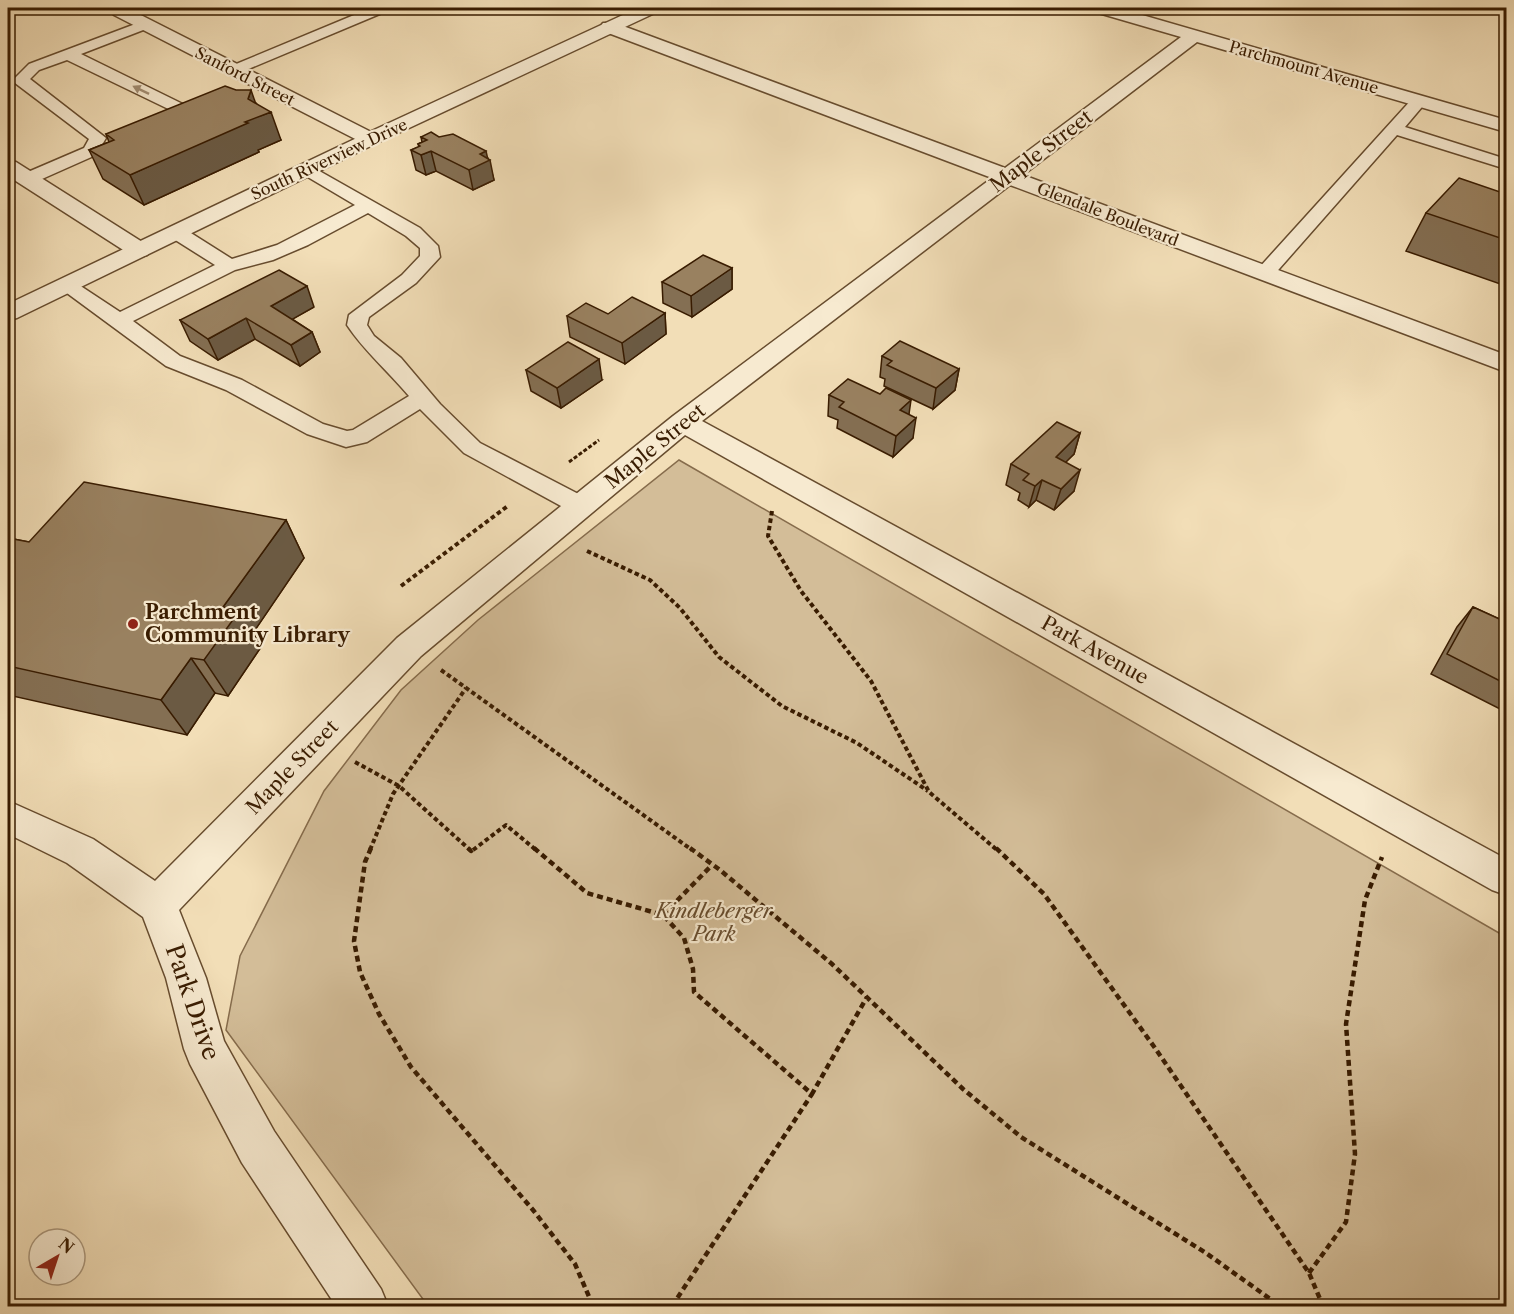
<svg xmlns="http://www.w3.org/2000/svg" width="1514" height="1314" font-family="'Libre Caslon Text',serif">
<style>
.green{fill:#d3bd98;stroke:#866c4c;stroke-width:1.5}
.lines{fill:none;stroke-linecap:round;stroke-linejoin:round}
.service-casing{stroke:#674c2e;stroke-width:3}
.minor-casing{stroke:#674c2e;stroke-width:3}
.tertiary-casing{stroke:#674c2e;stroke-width:3}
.path-far2{stroke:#391c01;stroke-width:3;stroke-dasharray:4 2;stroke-linecap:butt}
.path-far1{stroke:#391c01;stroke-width:4;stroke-dasharray:4.5 3;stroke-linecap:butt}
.path{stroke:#391c01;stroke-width:4.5;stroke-dasharray:6 4;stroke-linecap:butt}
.service{fill:#f7ead0;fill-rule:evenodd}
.minor{fill:#f7ead0;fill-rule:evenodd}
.tertiary{fill:#f7ead0;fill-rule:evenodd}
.wall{fill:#846f53;stroke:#391c01;stroke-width:1.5}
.shaded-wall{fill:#6b5a43;stroke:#391c01;stroke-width:1.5}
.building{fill:#998160;stroke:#391c01;stroke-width:1.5}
.oneway{fill:#a28d73}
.poi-dot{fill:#8f2418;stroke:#f7ead0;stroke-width:2}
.labels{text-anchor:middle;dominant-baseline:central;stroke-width:4.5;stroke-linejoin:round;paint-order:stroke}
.far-street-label{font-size:16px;fill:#391c01;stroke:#f7ead0}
.street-label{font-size:20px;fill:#391c01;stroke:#f7ead0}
.poi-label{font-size:20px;font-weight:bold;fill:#391c01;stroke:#f7ead0;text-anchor:start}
.park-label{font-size:20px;font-style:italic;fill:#674c2e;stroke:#f7ead0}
.near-street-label{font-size:24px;fill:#391c01;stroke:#f7ead0}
</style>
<rect width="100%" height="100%" fill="#f2deb7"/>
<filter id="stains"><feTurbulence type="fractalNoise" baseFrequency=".00333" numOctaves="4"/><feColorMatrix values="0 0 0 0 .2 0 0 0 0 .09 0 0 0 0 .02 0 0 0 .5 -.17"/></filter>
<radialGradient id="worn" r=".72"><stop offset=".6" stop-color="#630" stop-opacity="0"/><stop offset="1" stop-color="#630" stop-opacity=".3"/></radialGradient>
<path class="green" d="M679,460L1506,937V1306H428L226,1030L240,956L324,791L401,690L478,620Z"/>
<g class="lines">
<g class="service-casing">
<path id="service" d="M371,8H382L384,10L382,13L239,73L234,75L226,70L229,67Z
M146,20L153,24L151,27L81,54L199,112L201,115L199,118H187L67,60L39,70L30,79L106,138L96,155L33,183H21L18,179L21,175L84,148L89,139L15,83L13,80L29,64Z
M1419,96L1427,101L1405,127L1506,159V169L1397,135L1272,277H1258L1255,273L1258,269L1413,98Z
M307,164L420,228L438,246L440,257L416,283L369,317L367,325L374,336L401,358L440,404L480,443L590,500L593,506L590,512L581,514L572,512L464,453L420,409L367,442L346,447L307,434L226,390L166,366L56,285L59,281H73L120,312L215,265L169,236L167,232L169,228H183L232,259L277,245L355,205L301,173L298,169L301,165ZM368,213L406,236L420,248V256L402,275L349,315L347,325C364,351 389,372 409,396L353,430L347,431L323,424L242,380L180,356L133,321L235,270L273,260L308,245Z"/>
</g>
<g class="minor-casing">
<path id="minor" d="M114,8H127L377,135L380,139L377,143L370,145L363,143L114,15L111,11Z
M1093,8H1118L1506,120V132L1197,42L1023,175L1506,355V372L1010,185L702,421L1506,859V895L1492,890L685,435L421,656L179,910L206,978L224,1041L274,1131L381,1289L388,1306H336L242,1163L190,1064L184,1049L166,978L143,917L67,863L8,834V801L93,839L155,881L397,638L673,416L992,178L603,31L600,27L603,23H615L1005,168L1181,37L1095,12Z
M8,161L16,162L147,245L151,250L147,255L139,257L131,255L8,176Z"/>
</g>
<g class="tertiary-casing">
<path id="tertiary" d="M638,8H660L657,12L377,143L17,318L8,320V304L363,135Z"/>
</g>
<path class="path-far2" d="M569,462L599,440"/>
<path class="path-far1" d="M772,511L768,536L801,591L871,681L929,792L997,850
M587,551L650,580L680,608L719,657L782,706L857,743L928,791
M401,586L509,505
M441,670L692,850
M355,762L399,786L470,850
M370,850L393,794L466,688
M473,850L506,825L536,850"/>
<path class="path" d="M371,848L365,862L354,941L360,972L379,1014L411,1067L533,1210L575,1264L593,1306
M468,848L471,851L475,848
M534,848L587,893L663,915L684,938L693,969L694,992L812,1094L867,997
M690,848L720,870L832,964L963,1089L1021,1137L1206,1253L1280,1306
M996,848L1044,894L1155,1048L1309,1273L1323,1306
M663,915L712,865
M1309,1273L1346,1222L1355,1154L1346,1024L1365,900L1382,857
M672,1306L812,1094"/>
<use href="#service" class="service"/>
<use href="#minor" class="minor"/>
<use href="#tertiary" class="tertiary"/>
</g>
<path class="wall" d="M256,103L281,140L258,150L259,152L144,205L103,179L89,150L109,142L106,134Z
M421,137L488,158L494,180L473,190L436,171L426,175L416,170L411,150L419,147L418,144L422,142Z
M1506,194V286L1406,251L1426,213Z
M732,268V289L692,317L663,303L662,282Z
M1506,290V298L1502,297Z
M314,307L292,319L312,332L320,352L300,366L255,339L218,360L190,341L180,320Z
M665,313L666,334L625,364L570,337L567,316L608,314Z
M882,356L959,369L955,390L933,409L884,386L885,379L880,377Z
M526,370L602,380L561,408L531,391Z
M829,395L909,414L913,438L893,457L837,428L838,420L828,416Z
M1080,433L1074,454L1065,462L1074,491L1054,510L1036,500L1029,507L1018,500L1020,493L1006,485L1011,464Z
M286,520L304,558L253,633L261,647L228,696L215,693L187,735L8,695V538L29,542Z
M1473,607L1506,622V712L1431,674L1457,627Z"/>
<path class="shaded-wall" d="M251,90L260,116L271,112L281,140L258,150L259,152L144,205L130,175L245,122L248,99Z
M431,151L436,171L426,175L421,155Z
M486,151L488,160H490L494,180L473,190L469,170L480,154Z
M732,268V289L692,317L691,296Z
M307,286L314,307L279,327L271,306Z
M665,313L666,334L625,364L622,343Z
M246,318L255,339L218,360L208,339Z
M312,332L320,352L300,366L291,345Z
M599,359L602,380L561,408L557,388Z
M959,369L955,390L933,409L936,388Z
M911,400L908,421L900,410Z
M916,418L913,438L893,457L896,436Z
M1080,433L1074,454L1050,478L1056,457Z
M1080,470L1074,491L1054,510L1061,489Z
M1042,480L1036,500L1029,507L1035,486Z
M286,520L304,558L253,633L261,647L228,696L204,660L223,607Z
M191,658L215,693L187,735L161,700Z"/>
<path class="building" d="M225,86L236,90H251L248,99L271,112L245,122L248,123L130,175L89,150L114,140L106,134Z
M431,132L439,137L453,134L486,151L480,154L490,160L469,170L431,151L421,155L411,150L420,146L418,144L427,140L421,137Z
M1459,178L1506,194V240L1426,213Z
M703,255L732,268L691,296L662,282Z
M279,270L307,286L271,306L312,332L291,345L246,318L208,339L180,320Z
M632,297L665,313L622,343L567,316L586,303L608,314Z
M900,341L959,369L936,388L887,365L892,361L882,356Z
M568,342L599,359L557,388L526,370Z
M848,379L880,394L886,388L911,400L900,410L916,418L896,436L839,407L844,402L829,395Z
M1057,422L1080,433L1056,457L1080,470L1061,489L1042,480L1035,486L1023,480L1029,474L1011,464Z
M84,482L286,520L223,607L240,610L204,660L191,658L161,700L8,666V538L29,542Z
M1473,607L1506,622V684L1447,654Z"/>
<defs><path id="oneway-solid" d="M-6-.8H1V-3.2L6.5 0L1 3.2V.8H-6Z" transform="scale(1.5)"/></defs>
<use class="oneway" href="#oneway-solid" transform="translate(141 90) rotate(-154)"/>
<circle class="poi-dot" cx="133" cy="624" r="6"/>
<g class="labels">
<g class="far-street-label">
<text transform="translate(1304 67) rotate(16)">Parchmount Avenue</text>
<text transform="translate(245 76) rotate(27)">Sanford Street</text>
<text transform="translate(329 159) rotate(-25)">South Riverview Drive</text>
<text transform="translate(1108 214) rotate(21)">Glendale Boulevard</text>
</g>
<g class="street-label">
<text transform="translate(1041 151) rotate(-37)">Maple Street</text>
<text transform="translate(655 446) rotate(-39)">Maple Street</text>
<text transform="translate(1095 650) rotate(29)">Park Avenue</text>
<text transform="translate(292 767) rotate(-46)">Maple Street</text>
</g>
<g class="poi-label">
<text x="145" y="612">Parchment<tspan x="145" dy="23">Community Library</tspan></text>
</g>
<g class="park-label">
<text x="714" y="911">Kindleberger<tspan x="714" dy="23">Park</tspan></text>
</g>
<g class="near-street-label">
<text transform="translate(193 1002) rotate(71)">Park Drive</text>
</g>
</g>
<rect width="1514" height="1314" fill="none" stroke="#f2deb7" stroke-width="30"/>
<rect x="9" y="9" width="1496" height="1296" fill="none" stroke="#391c01" stroke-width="3"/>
<rect x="15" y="15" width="1484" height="1284" fill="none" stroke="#391c01" stroke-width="1.5"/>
<g transform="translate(57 1257) rotate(39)"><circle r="28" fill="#f7ead0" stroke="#ab987d" stroke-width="1.5"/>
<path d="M0-4.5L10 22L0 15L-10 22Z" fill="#8f2418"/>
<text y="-9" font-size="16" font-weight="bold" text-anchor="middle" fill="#391c01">N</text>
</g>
<rect width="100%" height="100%" filter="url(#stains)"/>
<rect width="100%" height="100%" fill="url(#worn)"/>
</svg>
